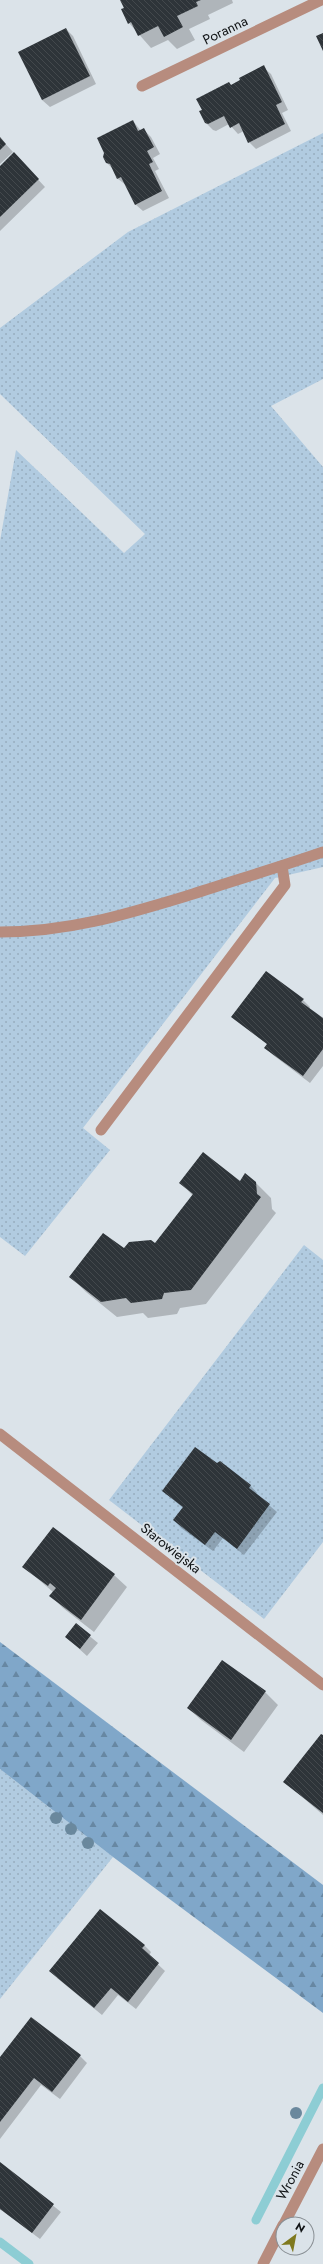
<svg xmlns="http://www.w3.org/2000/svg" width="323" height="2264" font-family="Jost,sans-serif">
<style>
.grass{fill:url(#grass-dots)}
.forest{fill:url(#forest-firs)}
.shadow{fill:#0003}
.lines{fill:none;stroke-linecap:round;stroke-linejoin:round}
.stream{stroke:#8dcdd4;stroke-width:9}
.building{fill:url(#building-back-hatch)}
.service{stroke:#b78c7e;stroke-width:11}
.minor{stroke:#b78c7e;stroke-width:11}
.tree{fill:#6a889d}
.labels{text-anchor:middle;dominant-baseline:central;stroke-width:4;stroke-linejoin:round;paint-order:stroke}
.street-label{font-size:14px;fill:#0f1214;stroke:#dbe3e9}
</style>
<defs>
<pattern id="grass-dots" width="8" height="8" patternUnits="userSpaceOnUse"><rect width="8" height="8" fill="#b1cbe0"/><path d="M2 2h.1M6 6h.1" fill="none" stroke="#97adbf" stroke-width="1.8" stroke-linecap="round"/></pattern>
<pattern id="forest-firs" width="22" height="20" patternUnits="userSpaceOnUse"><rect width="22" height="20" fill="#80a7c9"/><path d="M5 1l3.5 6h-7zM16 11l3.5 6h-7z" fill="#6787a2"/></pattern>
<pattern id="building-back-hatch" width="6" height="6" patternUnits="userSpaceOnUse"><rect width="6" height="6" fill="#2e3439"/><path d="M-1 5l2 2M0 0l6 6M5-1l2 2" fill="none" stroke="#43484c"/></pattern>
</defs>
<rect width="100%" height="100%" fill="#dbe3e9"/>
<path class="grass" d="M323,133V379L271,406L323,467V867L275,878L83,1128L110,1150L25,1256L0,1237V541L16,450L124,553L145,534L0,394V328L128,232Z
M304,1245L323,1260V1542L264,1619L109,1500Z
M0,1769L113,1857L0,1999Z"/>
<path class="forest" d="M0,1642L323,1885V2013L113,1857L0,1769Z"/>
<path class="shadow" d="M121,0H232L233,3L208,15L210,19L189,29L195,40L177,49L168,40L151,48L129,23Z
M66,29L73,36L96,84L50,107L42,100L19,52Z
M263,67L271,74L288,110L282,113L291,131L256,149L249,142L244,131L238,134L229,124L216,131L213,130L205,122L203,110L229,83L231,85Z
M133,121L141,131L144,130L151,137L160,154L153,158L159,169L155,171L169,198L143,211L135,204L126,185L118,179L113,169L107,163Z
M0,138L13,152L0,164Z
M21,161L45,187L0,231V167Z
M303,1000L310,1007L309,1009L323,1020V1066L310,1083L273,1055L266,1048L268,1045L233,1017Z
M240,1182L256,1183L271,1198L272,1209L276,1213L206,1304L180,1308L177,1314L148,1318L143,1313L117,1317L86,1292L71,1277L124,1249L155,1245L193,1196L181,1183Z
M250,1485L257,1493L256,1494L277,1512L244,1555L223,1538L213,1551L181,1528L174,1520L183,1508L163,1491Z
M53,1528L114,1575L127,1587L94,1632L63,1608L51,1596L53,1592L24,1567Z
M76,1625L98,1643L87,1656L66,1637Z
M265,1692L278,1705L244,1752L201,1720L188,1708Z
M323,1737V1815L285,1782Z
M144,1945L151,1952L149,1956L165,1971L136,2009L118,1995L102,2015L57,1978Z
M80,2056L87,2063L60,2099L41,2085L0,2139V2059Z
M0,2163L61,2212L40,2239L0,2209Z"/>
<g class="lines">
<path class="stream" d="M256,2220L323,2088
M0,2242L29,2264"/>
</g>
<path class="building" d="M120,0H201L196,2L198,6L177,16L183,27L164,37L158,26L138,36L131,22L128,24L121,9L124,8Z
M66,28L90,76L42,100L18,52Z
M323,33V51L316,36Z
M264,65L282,102L276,105L285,124L248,143L239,123L230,128L224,116L208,124L205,123L199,111L202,110L196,99L229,82L231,85L240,80L239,78Z
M133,120L138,131L144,128L154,147L147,151L153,162L149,164L162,191L135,205L121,177L117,179L110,164L106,163L103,157L104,153L97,138Z
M0,137L6,144L0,150Z
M14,152L39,179L0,217V166Z
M266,971L304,999L301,1002L323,1018V1049L303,1076L264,1048L267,1044L231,1017Z
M203,1152L240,1181L245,1173L256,1182L257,1194L261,1197L191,1290L164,1293L162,1299L131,1303L126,1298L101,1302L69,1277L103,1233L124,1248L129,1242L151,1240L155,1243L193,1194L179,1183Z
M195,1447L217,1463L220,1461L251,1485L249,1488L270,1504L237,1549L215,1532L205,1545L173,1520L183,1507L162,1491Z
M53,1527L115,1574L81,1620L49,1596L56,1588L50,1583L48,1586L22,1567Z
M76,1623L91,1635L80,1649L65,1637Z
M222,1660L266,1691L231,1740L187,1708Z
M321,1734L323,1735V1813L283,1782Z
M100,1909L145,1945L142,1948L159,1963L128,2002L111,1988L94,2008L49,1971Z
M31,2017L81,2055L52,2092L34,2078L0,2122V2057Z
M0,2162L54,2204L32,2233L0,2209Z"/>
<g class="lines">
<path class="service" d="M101,1130L285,885L282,866"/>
<path class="minor" d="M142,86L321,0
M0,932C70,932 127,914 193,894C236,880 280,867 323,852
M0,1434L323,1685
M284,2224L323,2149
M263,2264L283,2225"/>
</g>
<g class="tree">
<circle cx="56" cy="1818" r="6"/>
<circle cx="71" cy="1829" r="6"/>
<circle cx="88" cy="1843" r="6"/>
<circle cx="296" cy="2113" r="6"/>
</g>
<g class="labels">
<g class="street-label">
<text transform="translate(225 30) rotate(-26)">Poranna</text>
<text transform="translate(171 1548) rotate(38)">Starowiejska</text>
<text transform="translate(290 2180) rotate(-62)">Wronia</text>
</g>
</g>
<g transform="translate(295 2236) rotate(32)"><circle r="19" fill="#dbe3e9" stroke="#898f94"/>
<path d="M0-3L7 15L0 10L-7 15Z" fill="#7f791e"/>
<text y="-6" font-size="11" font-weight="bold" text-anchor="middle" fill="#0f1214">N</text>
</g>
</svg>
